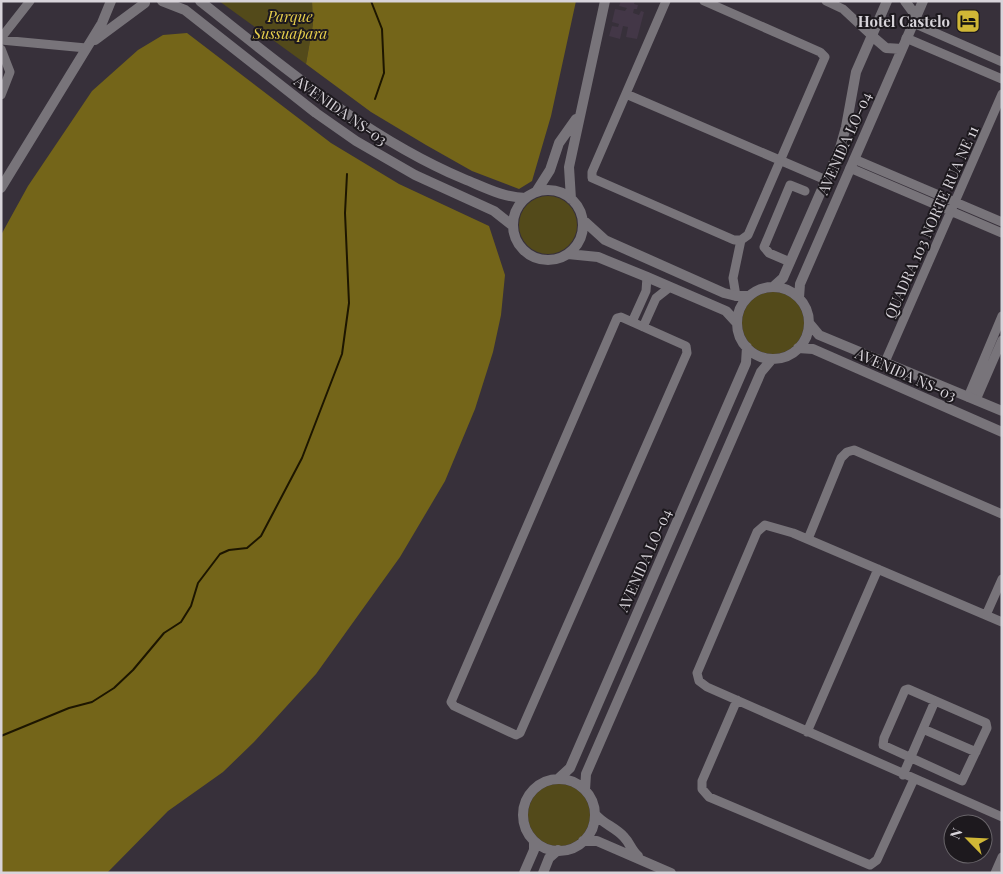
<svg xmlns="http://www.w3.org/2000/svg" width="1003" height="874" font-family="'Playfair Display',serif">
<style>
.built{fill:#433747}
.green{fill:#534a1a}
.forest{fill:#746519}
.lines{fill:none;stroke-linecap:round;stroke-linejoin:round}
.stream{stroke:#1d1600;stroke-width:2}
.minor{stroke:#78747a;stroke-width:9}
.tertiary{stroke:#78747a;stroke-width:10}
.labels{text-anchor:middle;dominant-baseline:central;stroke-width:4;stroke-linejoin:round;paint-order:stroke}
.park-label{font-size:15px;font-style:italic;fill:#e7ce4c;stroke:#1d191e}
.poi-label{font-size:15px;font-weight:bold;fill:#d8d4da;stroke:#1d191e;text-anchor:end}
.street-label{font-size:15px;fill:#d8d4da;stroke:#1d191e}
</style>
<rect width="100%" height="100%" fill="#37303a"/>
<path class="built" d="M621,1H635L634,4L638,5L637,9H634L633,13L639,15L641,11L644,12L637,39L626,37L628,27L623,26L620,39L609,36L612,26L618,27L619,24L612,22L615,9L625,11L627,8L619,6Z"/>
<path class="green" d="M219,1H312L313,24L306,64Z
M519 225a29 29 0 1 1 58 0a29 29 0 1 1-58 0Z
M742 323a31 31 0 1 1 62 0a31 31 0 1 1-62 0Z
M528 815a31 31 0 1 1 62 0a31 31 0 1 1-62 0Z"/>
<path class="forest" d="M312,1H576L551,116L532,181L519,189L472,171L426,145L371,112L306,64L313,24Z
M187,33L331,143L399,184L489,226L505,275L501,315L493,352L475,409L445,481L400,557L316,674L254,742L223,772L168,811L107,873H1V235L28,186L92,91L138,50L163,35Z"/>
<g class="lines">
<path class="stream" d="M371,1L382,29L384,73L375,99
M1,736L69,708L92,702L114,688L133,670L164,633L181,622L191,606L198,583L220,554L229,550L247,548L261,536L302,458L342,354L349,303L345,213L347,174"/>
<path class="minor" d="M666,1L592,172V178L734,240H741
M704,1L820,52L825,57L748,235L741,240
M826,1L843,9L872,36
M913,23L1002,62
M1,38L30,1
M906,38L1002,79
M1,40L86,48
M1,49L10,72L1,95
M626,94L826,180
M854,159L1002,222
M850,168L1002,233
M790,262L769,253L764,247L790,185L805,191
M736,296L733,278L741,240
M621,317L686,346L687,353L520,733L516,735L454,706L451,702L617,318Z
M632,322L646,291L647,277
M643,327L656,298L670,287
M885,362L1002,94
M968,397L1002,316
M976,400L1002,340
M808,539L841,458L847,452L854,450L1002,514
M986,615L1002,579
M1002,622L793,533L765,525L757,532L697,673L699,681L707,687L1002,817
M908,689L986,723L987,728L962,781L883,745L884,738L905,690Z
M737,700L702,781V789L709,797L870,865L877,860L914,779
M923,729L976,752
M807,732L878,569
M903,775L935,701
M995,873L1002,857"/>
<path class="tertiary" d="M162,1L185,10L316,113L356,141L415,175L494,211L513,226
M200,1C284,67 365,137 464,179C484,187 504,198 526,198
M905,1L916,16
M872,36L886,48L902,49
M95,40L145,3
M1,188L102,23L111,1
M513 225a35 35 0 1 1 70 0a35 35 0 1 1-70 0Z
M536,192L550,170L559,143L576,119
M571,199L569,167L605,1
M583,220L605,240L724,293L736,296H749
M568,254L598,257L647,277L726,311L737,323
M773,287L783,278L840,148L846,127L856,72L887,1
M737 323a36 36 0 1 1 72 0a36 36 0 1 1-72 0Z
M799,298L800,284L923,1
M809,323L819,335L1002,411
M798,348L813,349L1002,432
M558,779L570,768L746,363L747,347
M523 815a36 36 0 1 1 72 0a36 36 0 1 1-72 0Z
M585,790L586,774L761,372L772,359
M595,814C603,824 615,827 624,837C630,843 631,850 638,856
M583,841H597L671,873
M524,873L534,850V841
M543,873L549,858L558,850"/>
</g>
<defs>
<g id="hotel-square" transform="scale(1.25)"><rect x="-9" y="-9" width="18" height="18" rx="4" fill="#d0b736" stroke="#1d191e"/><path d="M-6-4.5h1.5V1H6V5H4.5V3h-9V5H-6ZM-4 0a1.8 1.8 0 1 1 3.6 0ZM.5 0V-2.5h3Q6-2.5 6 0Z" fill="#111"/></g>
</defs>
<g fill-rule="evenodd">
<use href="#hotel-square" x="968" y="21"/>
</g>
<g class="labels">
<g class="park-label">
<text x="290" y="16">Parque<tspan x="290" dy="17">Sussuapara</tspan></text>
</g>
<g class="poi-label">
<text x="950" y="21">Hotel Castelo</text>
</g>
<g class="street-label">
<text transform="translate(341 110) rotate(35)">AVENIDA NS-03</text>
<text transform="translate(844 143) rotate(-66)">AVENIDA LO-04</text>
<text transform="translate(931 222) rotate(-66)">QUADRA 103 NORTE RUA NE 11</text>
<text transform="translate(906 374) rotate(24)">AVENIDA NS-03</text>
<text transform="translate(644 560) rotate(-66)">AVENIDA LO-04</text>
</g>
</g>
<rect width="1003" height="874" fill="none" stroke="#d8d4da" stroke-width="5"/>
<g transform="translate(968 839) rotate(294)"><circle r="24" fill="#1d191e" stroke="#686469"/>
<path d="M0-4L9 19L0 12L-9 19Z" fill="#d0b736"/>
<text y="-8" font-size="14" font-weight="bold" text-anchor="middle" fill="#d8d4da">N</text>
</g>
</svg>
